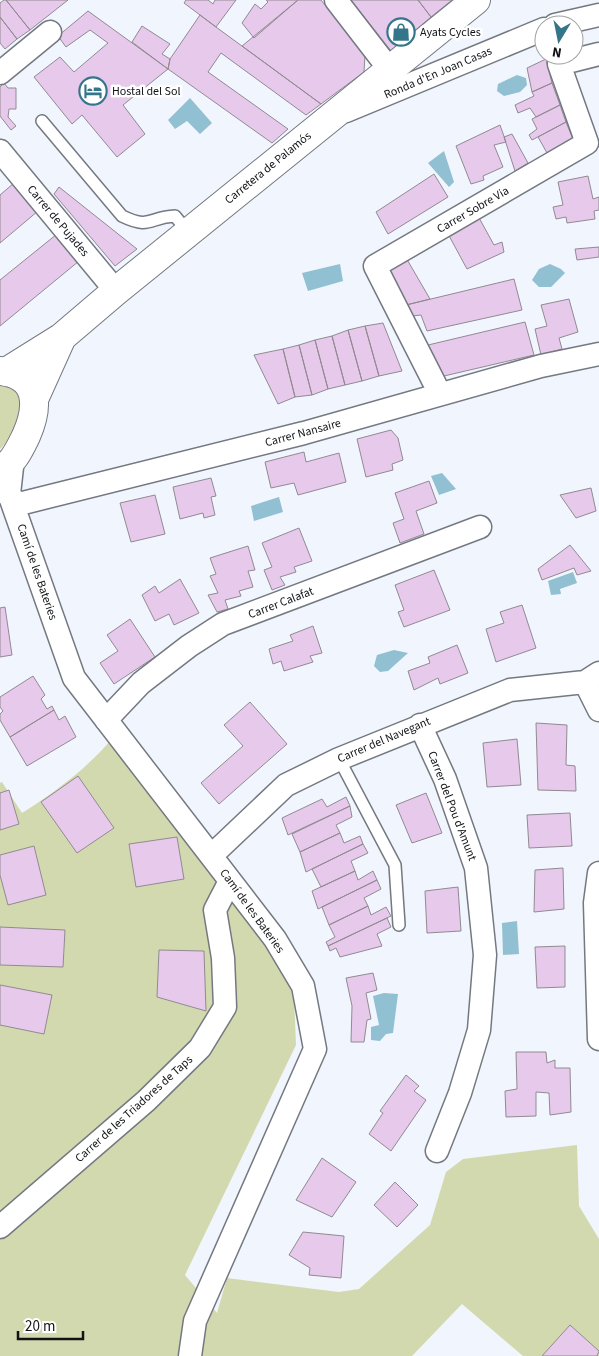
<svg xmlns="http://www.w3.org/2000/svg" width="599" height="1356" font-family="'Source Sans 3',sans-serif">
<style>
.green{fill:#d3d9ae}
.water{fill:#90c0d2}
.building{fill:#e7c9eb;stroke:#918a92}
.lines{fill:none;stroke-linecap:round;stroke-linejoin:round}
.service-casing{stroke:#747981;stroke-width:14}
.minor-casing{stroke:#747981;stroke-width:25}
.secondary-casing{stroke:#747981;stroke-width:30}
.service{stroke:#fff;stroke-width:11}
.minor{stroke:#fff;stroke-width:22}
.secondary{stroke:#fff;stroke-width:28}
.labels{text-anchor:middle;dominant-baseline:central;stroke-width:5;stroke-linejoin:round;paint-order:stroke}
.poi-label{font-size:12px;fill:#111316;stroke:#fff;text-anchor:start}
.street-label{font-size:12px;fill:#111316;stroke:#fff}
</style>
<rect width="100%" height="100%" fill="#f1f5fd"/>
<path class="green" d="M0,386C37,387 16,435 0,449Z
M111,740L275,957L294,996L296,1045L185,1275L217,1313L227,1278L339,1292L359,1289L430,1225L446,1172L463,1159L577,1145L579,1206L599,1239V1356H523L462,1304L412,1356H0V783L2,782L22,813C55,792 85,770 111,740Z"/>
<path class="water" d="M517,75L526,78L527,85L520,92L504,96L497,91L498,84Z
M190,98L212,123L200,134L187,121L175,129L168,120Z
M444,151L454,182L449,187L428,163Z
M340,264L343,281L308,291L302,273Z
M550,264L561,269L565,273L551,287H539L532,280L539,269Z
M442,473L456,489L439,495L431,476Z
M279,497L283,512L254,521L251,506Z
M573,572L577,583L560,589L561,594L551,595L548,581Z
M394,650L408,653L388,671L380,672L374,666L377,655Z
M517,921L519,954L503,955L502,923Z
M384,993L398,994L393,1033L386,1034L380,1041L371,1040V1027L379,1025L373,996Z"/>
<path class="building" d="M4,0H6L30,30L17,39L0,17V3Z
M6,0H68L30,30Z
M186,0H208L213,4L215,0H236L216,27L184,3Z
M266,0H298L254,38L242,23L255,4L261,9L268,2Z
M298,0H321L365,55L364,72L321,104L242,46Z
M351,0H418L431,17L391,51Z
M418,0H452L431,17Z
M88,11L168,69L123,105L145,134L117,157L82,115L72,124L34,77L60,57L74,72L108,43L90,30L66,47L58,36Z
M200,15L216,27L321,104L306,115L221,53L208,72L288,129L272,143L168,69L170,59Z
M0,17L17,39L5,49L0,43Z
M142,26L170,44L162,54L170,59L168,69L132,42Z
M546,59L552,83L532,92L527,68Z
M4,83L8,88H16V109H9L8,117L16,126L11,130L0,116V87Z
M552,83L560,105L536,117L530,108L518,113L515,105L534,96L532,92Z
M560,105L566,122L532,140L529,135L537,129L532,119Z
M566,122L573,139L547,153L538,137Z
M500,125L506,142L494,145L503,167L483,176L484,180L471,184L456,146Z
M512,134L528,163L515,171L504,137Z
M434,174L448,197L388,234L376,212Z
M588,176L593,199L599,197V210L594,211L595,219L567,223L566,217L556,219L553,207L563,205L558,182Z
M14,183L38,211L0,243V195Z
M59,187L137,249L115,266L54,194Z
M478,216L494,245L502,242L504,252L467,269L447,232Z
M57,234L79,261L0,326V280Z
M599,247V257L577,260L575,249Z
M405,256L430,299L406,305L386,268Z
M514,279L522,310L427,331L421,315L412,316L406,305Z
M569,299L578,332L559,338L562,349L541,355L535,329L547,326L541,305Z
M525,322L534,355L444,376L428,345Z
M383,323L402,371L379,376L365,326Z
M365,326L379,376L362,381L348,330Z
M348,330L362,381L345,385L332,336Z
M332,336L345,385L328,389L315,340Z
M315,340L328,389L312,395L299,345Z
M299,345L312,395L295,397L283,349Z
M283,349L295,397L278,404L254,355Z
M391,430L398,438L403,460L392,464L393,470L366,477L357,439Z
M304,452L306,462L339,453L346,482L298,495L294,483L271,488L265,462Z
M211,478L216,496L211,497L215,515L204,518L203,513L180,519L173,487Z
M429,481L437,503L416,511L424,534L400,543L393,523L404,519L395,493Z
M591,488L596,511L576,518L560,495Z
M155,495L165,534L131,542L120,503Z
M299,528L312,561L294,567L296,572L280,577L285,585L272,590L264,570L272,567L262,543Z
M570,545L591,571L577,575L574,568L542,580L538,569Z
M248,546L255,570L248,571L253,587L239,591L241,596L225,600L228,609L217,612L208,595L218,593L210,576L216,574L210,558Z
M434,570L450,610L404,627L398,612L404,610L395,585Z
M180,579L199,613L174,625L169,614L155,621L142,595L155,586L159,593Z
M522,605L536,648L496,662L486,629L504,623L500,612Z
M5,607L12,655L0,657V608Z
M130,619L155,657L114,684L100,663L118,651L107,635Z
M313,626L322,653L310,656L313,662L284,671L281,661L273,664L269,649L293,641L290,635Z
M457,645L468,673L440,684L438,678L414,690L408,671L430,663L428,657Z
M33,676L45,695L41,699L47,709L52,706L54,710L10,737L0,720V714L3,711L0,707V697Z
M250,702L287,744L219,804L201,783L243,746L224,725Z
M54,710L59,720L65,716L76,737L27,766L10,737Z
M536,723L567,725L566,765L575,766L576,791L538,790Z
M517,739L521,785L487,787L483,743Z
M78,776L114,828L77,853L41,802Z
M9,790L19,824L0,830V793Z
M426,793L442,833L412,843L396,805Z
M346,797L350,806L288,835L282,818L322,799L327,807Z
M350,806L352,817L336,825L340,833L300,852L292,834Z
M570,813L572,846L529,848L527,815Z
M340,833L344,843L360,836L363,844L306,872L300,852Z
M177,837L184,879L136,887L129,844Z
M363,844L368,853L351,861L355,871L321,887L312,869Z
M34,846L46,895L8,905L0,875V855Z
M563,868L564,909L534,912L535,870Z
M355,871L358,880L373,871L377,880L318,909L312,891Z
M377,880L381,889L364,898L368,906L329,925L322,907Z
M458,887L461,931L427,933L425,891Z
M368,906L371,915L386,907L391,916L328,946L326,942L335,937L329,925Z
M387,918L391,927L377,934L382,946L340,957L336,948L330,951L328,946Z
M0,927L65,930L63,967L0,965Z
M565,946V987L537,988L535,947Z
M159,950L204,951L206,1011L157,997Z
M373,973L377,990L366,993L371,1019L367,1020L364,1042H351L352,1006L346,978Z
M0,985L52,995L44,1034L0,1025Z
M516,1052H546L547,1063L555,1060V1068H570L571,1112L550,1115L549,1093L536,1092V1116L506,1117L505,1091L517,1089Z
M406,1075L419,1086L414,1091L426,1100L391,1151L369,1134L383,1113L380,1111Z
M322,1158L356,1182L332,1217L296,1200Z
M395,1182L418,1205L397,1227L374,1205Z
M303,1232L344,1236L341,1278L309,1275L310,1268L289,1255Z
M570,1325L599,1351L597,1356H542Z"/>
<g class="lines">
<g class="service-casing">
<path id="service" d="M42,121L122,216C151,230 149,217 175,216L188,232
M339,759L395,865L399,925"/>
</g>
<g class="minor-casing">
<path id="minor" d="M336,0L390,70
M555,25L599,15
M0,73L50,32
M346,111L544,29
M0,151L116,291
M440,394L375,266L587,143L559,64L599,54
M13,458L9,494L74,678L275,939L303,986L315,1049L195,1321L190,1356
M3,491L19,504L304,433L541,366L599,354
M585,682L599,710
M106,720L141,683L189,646L223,624L480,527
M420,725L445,779L476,868L485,955L479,1030L460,1093L437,1151
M211,856L286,785L339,759L510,690L585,682L599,673
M599,873L595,903L599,1039
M0,1227L146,1101L200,1048L225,1007L223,958L215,910L230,881"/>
</g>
<g class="secondary-casing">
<path id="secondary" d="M0,371C40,375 39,407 26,436C20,448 13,464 0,470
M6,372L62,337L116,291L476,0
M35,397L62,337"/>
</g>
<use href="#service" class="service"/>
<use href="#minor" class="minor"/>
<use href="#secondary" class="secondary"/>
</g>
<defs>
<g id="shop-ring" transform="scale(1.4375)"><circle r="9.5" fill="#fff" stroke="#357589" stroke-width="1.5"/><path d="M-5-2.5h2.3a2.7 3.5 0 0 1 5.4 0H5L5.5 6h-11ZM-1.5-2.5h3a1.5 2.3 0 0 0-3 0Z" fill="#357589"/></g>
<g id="hotel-ring" transform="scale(1.4375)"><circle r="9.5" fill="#fff" stroke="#357589" stroke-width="1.5"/><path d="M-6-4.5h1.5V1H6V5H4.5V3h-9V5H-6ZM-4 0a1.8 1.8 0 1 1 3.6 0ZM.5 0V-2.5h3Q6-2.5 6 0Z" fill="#357589"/></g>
</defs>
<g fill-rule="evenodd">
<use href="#shop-ring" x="401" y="32"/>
<use href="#hotel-ring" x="93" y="91"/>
</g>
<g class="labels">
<g class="poi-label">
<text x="420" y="32">Ayats Cycles</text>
<text x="112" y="91">Hostal del Sol</text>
</g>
<g class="street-label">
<text transform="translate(438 73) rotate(-23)">Ronda d'En Joan Casas</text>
<text transform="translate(268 168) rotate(-39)">Carretera de Palamós</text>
<text transform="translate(473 210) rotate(-30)">Carrer Sobre Via</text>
<text transform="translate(58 221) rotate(50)">Carrer de Pujades</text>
<text transform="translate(303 433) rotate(-15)">Carrer Nansaire</text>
<text transform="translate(37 572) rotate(71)">Camí de les Bateries</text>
<text transform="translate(281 603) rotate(-21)">Carrer Calafat</text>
<text transform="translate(384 740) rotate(-23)">Carrer del Navegant</text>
<text transform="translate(452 806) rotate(69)">Carrer del Pou d'Amunt</text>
<text transform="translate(252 911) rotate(54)">Camí de les Bateries</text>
<text transform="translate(134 1109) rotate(-42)">Carrer de les Triadores de Taps</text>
</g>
</g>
<g transform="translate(559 40) rotate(190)"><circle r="24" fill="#ffffff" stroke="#a0a1a2"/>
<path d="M0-4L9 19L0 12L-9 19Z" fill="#357589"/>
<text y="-8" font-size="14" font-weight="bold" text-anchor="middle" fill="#111316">N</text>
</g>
<path d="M18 1331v8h65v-8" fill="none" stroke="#111316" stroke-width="2.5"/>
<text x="25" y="1331" font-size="15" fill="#111316" stroke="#ffffff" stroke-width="4" paint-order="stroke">20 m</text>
</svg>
